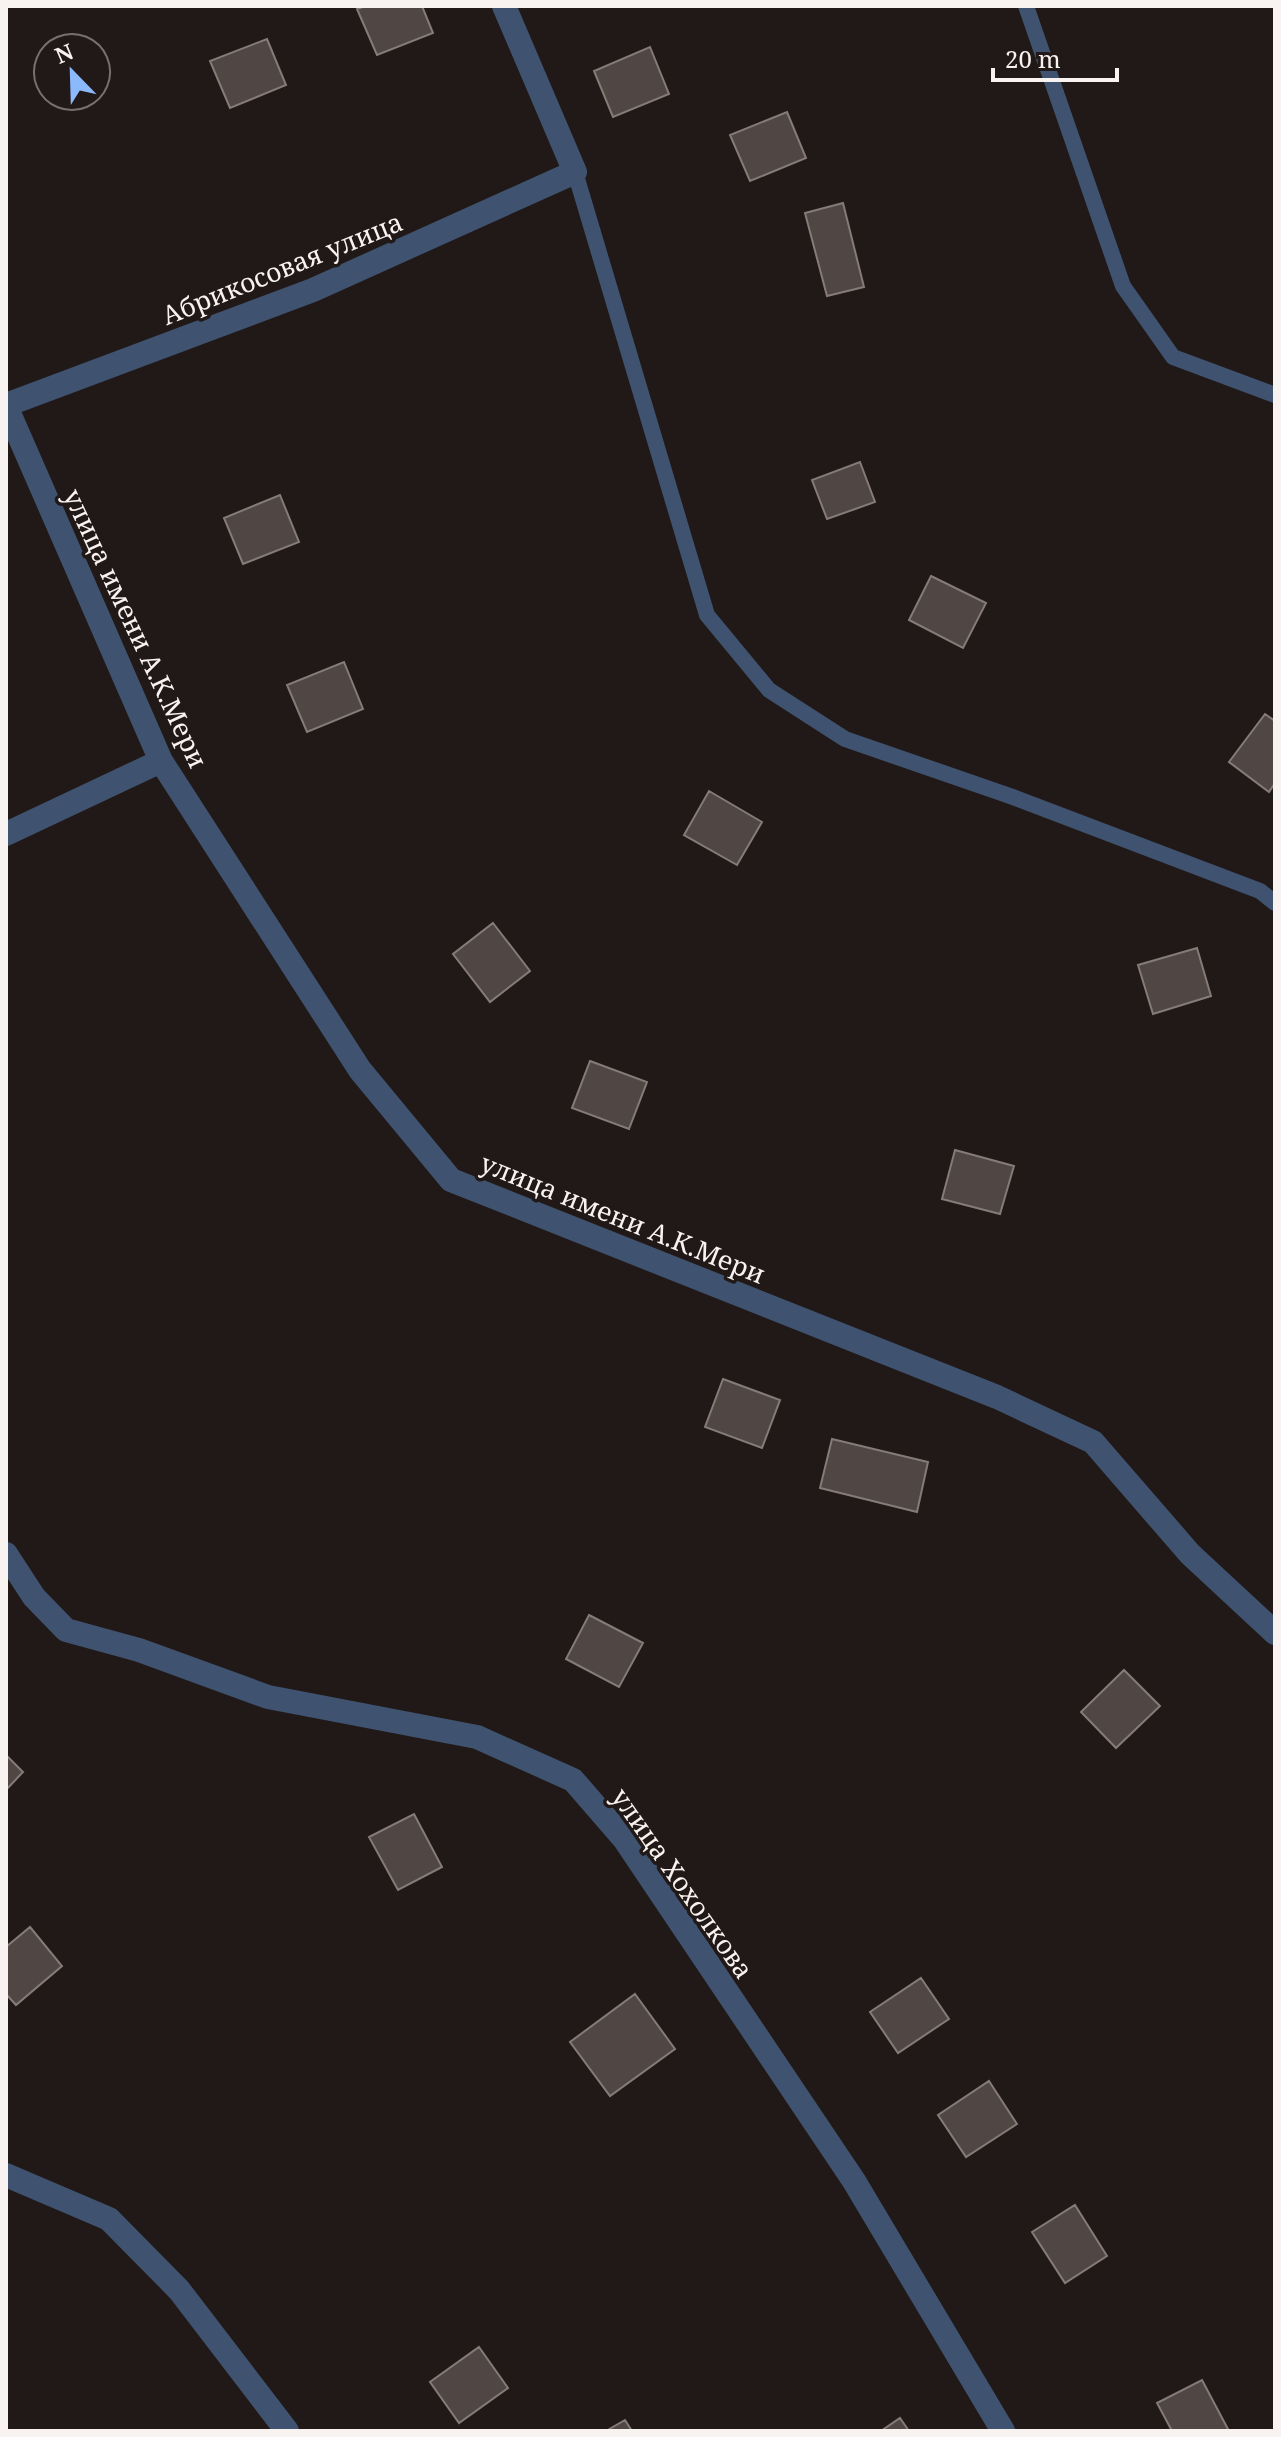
<svg xmlns="http://www.w3.org/2000/svg" width="1281" height="2437" font-family="'Noto Serif',serif">
<style>
.building{fill:#504745;stroke:#857b78;stroke-width:2}
.lines{fill:none;stroke-linecap:round;stroke-linejoin:round}
.lane{stroke:#3f5370;stroke-width:16}
.street{stroke:#3f5370;stroke-width:24}
.labels{text-anchor:middle;dominant-baseline:central;stroke-width:7;stroke-linejoin:round;paint-order:stroke}
.street-label{font-size:26px;fill:#f8f2f0;stroke:#211917}
</style>
<rect width="100%" height="100%" fill="#211917"/>
<path class="building" d="M366,6H422L433,33L377,55L357,9Z
M267,39L286,85L230,108L210,61Z
M650,47L669,94L613,117L594,71Z
M787,112L806,158L750,181L730,135Z
M843,203L864,287L827,296L805,213Z
M860,462L875,502L827,519L812,480Z
M280,495L299,542L243,564L224,518Z
M931,576L986,603L963,648L909,620Z
M344,662L363,709L307,732L287,685Z
M1265,714L1275,721V783L1269,792L1229,762Z
M709,791L762,822L737,865L684,835Z
M493,923L530,971L490,1002L453,954Z
M1197,948L1211,996L1153,1014L1138,965Z
M590,1061L647,1082L629,1129L572,1108Z
M955,1150L1014,1166L1000,1214L942,1199Z
M723,1379L780,1400L762,1448L705,1427Z
M832,1439L928,1462L917,1512L820,1488Z
M589,1615L643,1643L619,1687L566,1659Z
M1124,1670L1160,1706L1116,1748L1081,1712Z
M6,1755L23,1772L6,1790Z
M414,1814L442,1867L398,1890L369,1837Z
M30,1927L62,1966L16,2005L6,1994V1947Z
M921,1978L949,2019L898,2053L870,2012Z
M635,1994L675,2049L610,2096L570,2042Z
M989,2081L1017,2124L966,2157L938,2115Z
M1075,2205L1107,2256L1065,2283L1032,2232Z
M479,2347L508,2388L459,2423L430,2382Z
M1202,2380L1229,2431H1172L1157,2403Z
M900,2418L909,2431H881Z
M625,2420L632,2431H606Z"/>
<g class="lines">
<path class="lane" d="M1026,6L1123,286L1173,357L1275,395
M575,172L707,615L769,690L845,739L1010,796L1260,891L1275,903"/>
<path class="street" d="M6,405L313,290L575,172L504,6
M6,406L161,761L360,1070L451,1180L997,1397L1093,1442L1190,1554L1275,1633
M6,834L161,761
M6,1554L34,1597L66,1630L139,1650L268,1697L477,1737L573,1780L625,1840L854,2181L1003,2431
M6,2175L109,2219L179,2290L287,2431"/>
</g>
<g class="labels">
<g class="street-label">
<text transform="translate(282 268) rotate(-22)">Абрикосовая улица</text>
<text transform="translate(136 628) rotate(65)">улица имени А.К.Мери</text>
<text transform="translate(623 1218) rotate(22)">улица имени А.К.Мери</text>
<text transform="translate(683 1883) rotate(55)">улица Хохолкова</text>
</g>
</g>
<rect width="1281" height="2437" fill="none" stroke="#f8f2f0" stroke-width="16"/>
<g transform="translate(72 72) rotate(337)"><circle r="38" fill="#211917" stroke="#77706e" stroke-width="2"/>
<path d="M0-6L14 30L0 20L-14 30Z" fill="#8bb9fc"/>
<text y="-12" font-size="22" font-weight="bold" text-anchor="middle" fill="#f8f2f0">N</text>
</g>
<path d="M993 68v12h124v-12" fill="none" stroke="#f8f2f0" stroke-width="4"/>
<text x="1005" y="68" font-size="24" fill="#f8f2f0" stroke="#211917" stroke-width="6" paint-order="stroke">20 m</text>
</svg>
